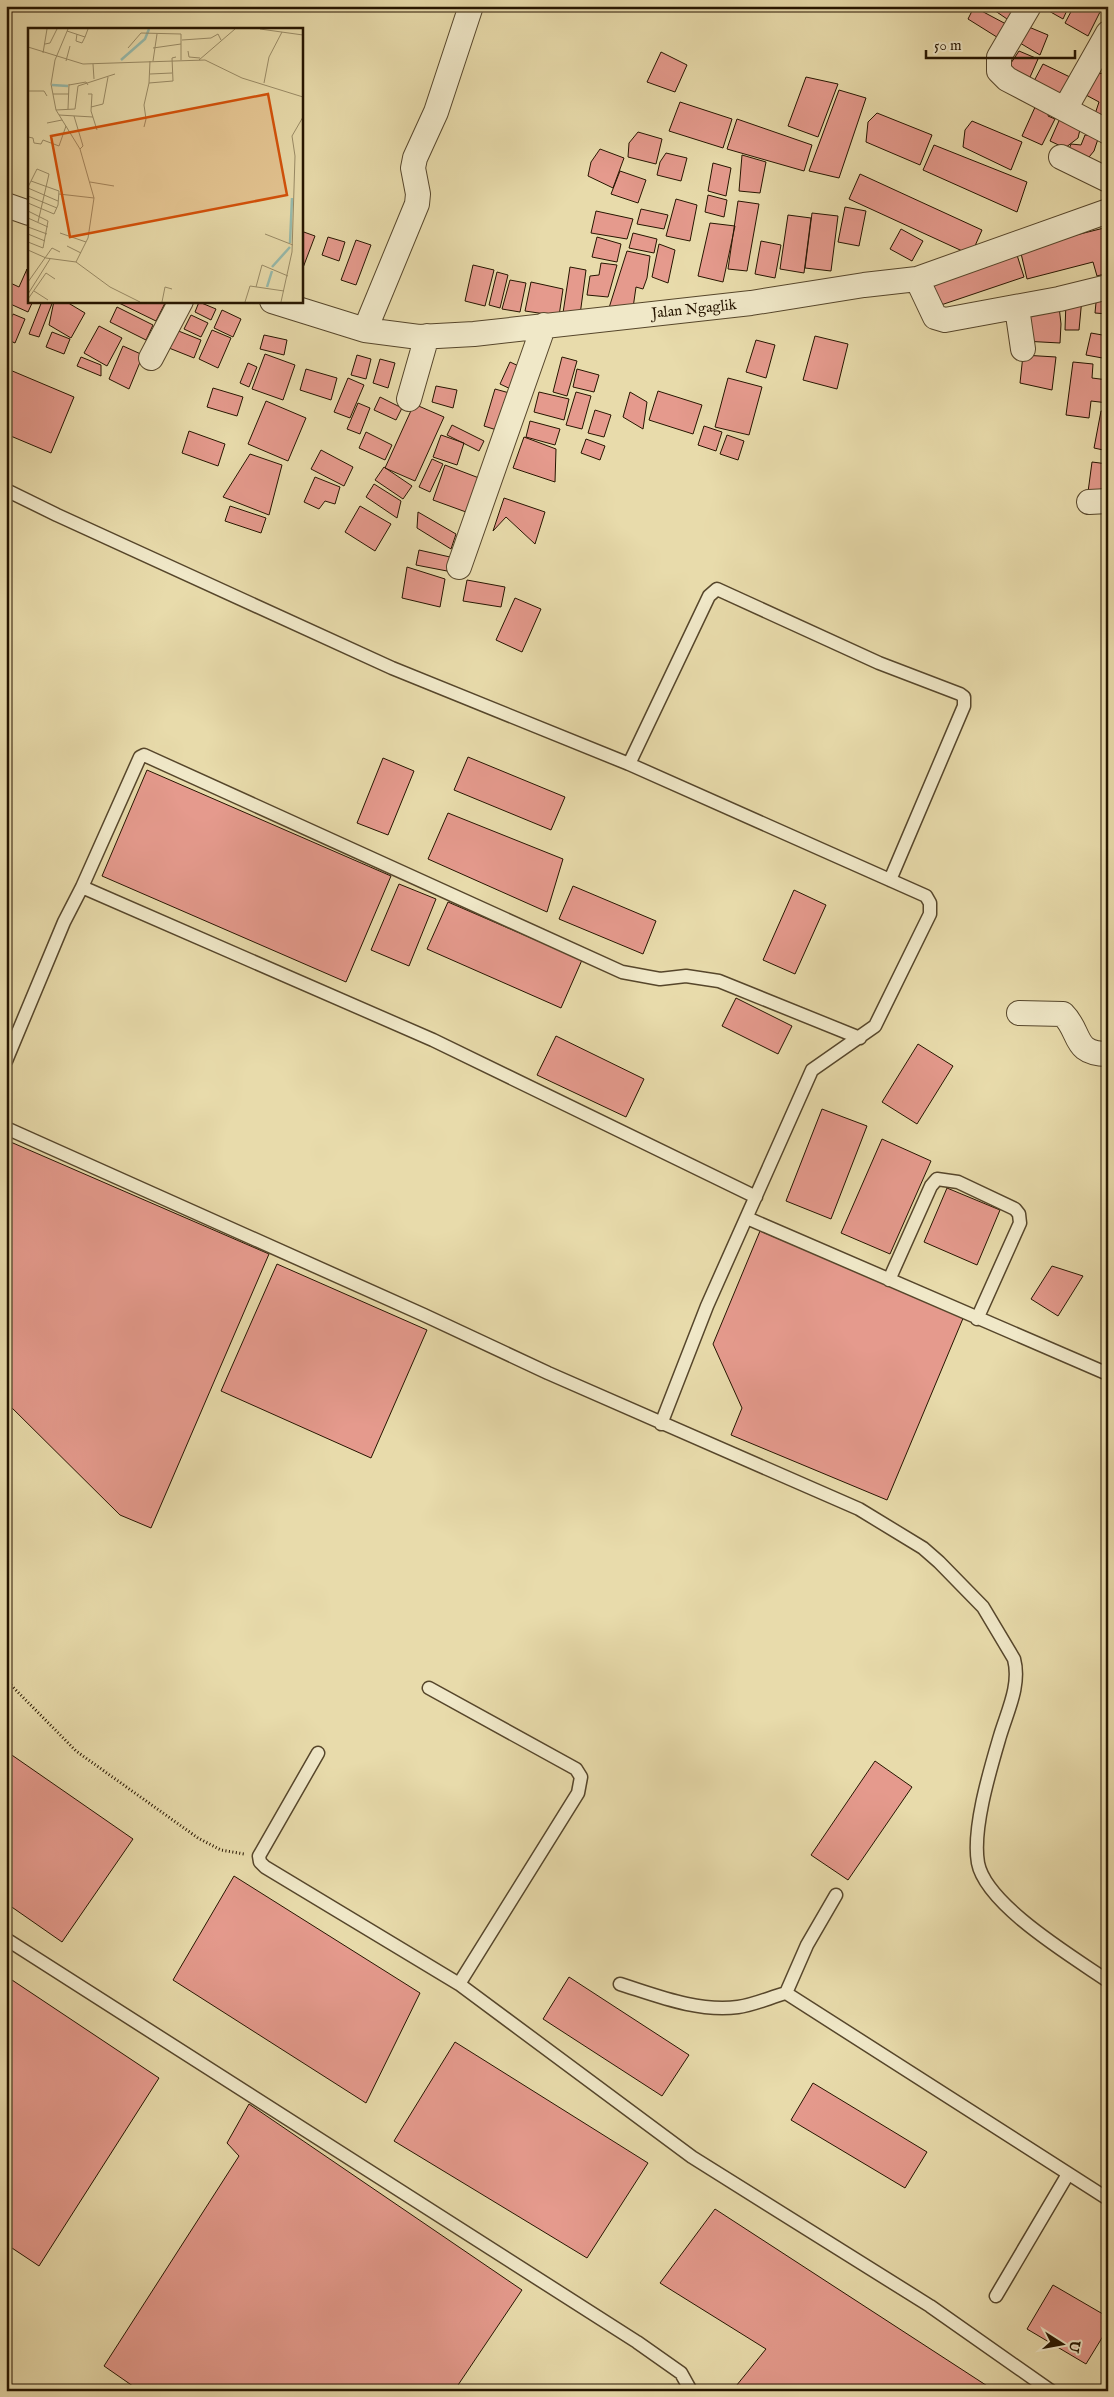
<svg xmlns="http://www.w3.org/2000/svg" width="1114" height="2397" font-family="'IM FELL English',serif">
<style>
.building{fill:#e59a8d;stroke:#261500}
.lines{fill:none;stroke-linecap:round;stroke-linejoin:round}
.service-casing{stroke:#56462b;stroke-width:15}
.minor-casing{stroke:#56462b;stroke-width:26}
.path{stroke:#261500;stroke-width:3;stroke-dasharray:1 2.5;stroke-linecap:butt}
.service{stroke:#f0e8c8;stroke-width:12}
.minor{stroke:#f0e8c8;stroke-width:24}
.labels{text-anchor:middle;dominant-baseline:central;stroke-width:4;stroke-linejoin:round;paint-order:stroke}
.street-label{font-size:15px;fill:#261500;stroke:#f0e8c8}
.inset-river{fill:none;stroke:#97bbad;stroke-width:2.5}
.inset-road{fill:none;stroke:#9a8c67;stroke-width:1}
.view{fill:#d5520b;fill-opacity:0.15;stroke:#d5520b;stroke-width:2.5}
.inset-edge{fill:none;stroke:#261500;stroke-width:2.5}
</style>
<rect width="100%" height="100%" fill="#e8dbab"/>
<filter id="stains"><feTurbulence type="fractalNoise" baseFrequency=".004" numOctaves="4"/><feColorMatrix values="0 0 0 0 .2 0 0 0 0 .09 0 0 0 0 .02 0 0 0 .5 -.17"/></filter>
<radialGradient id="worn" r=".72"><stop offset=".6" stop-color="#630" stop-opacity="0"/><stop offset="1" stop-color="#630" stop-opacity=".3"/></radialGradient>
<path class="building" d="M988,6H1017L1010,21Z
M1040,6H1069L1063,19Z
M1074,6H1103L1088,36L1065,23Z
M974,7L1006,24L1000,39L968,19Z
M1024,25L1048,35L1040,55L1015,40Z
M1019,51L1038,59L1027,84L1005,72Z
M661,52L687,65L675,92L647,82Z
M1108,59V121L1093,120L1099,102L1086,95L1095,74L1104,73Z
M1043,64L1072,78L1059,99L1033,83Z
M806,77L838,84L818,137L788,126Z
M839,90L866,98L839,178L809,171Z
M680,102L732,119L723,148L669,131Z
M1036,105L1050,109L1048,116L1055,119L1042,145L1022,136Z
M877,113L932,135L920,165L866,142L868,122Z
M1062,114L1082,121L1078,138L1065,148L1050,141Z
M737,119L812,145L804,171L727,149Z
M972,121L1022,142L1011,170L963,147L965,130Z
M638,132L662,139L656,164L628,157L629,143Z
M1085,135L1099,136L1094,151L1085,162L1066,157L1071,144L1081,145Z
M934,145L1027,182L1017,212L923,170Z
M600,149L624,158L613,188L588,176L591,162Z
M666,153L687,158L681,181L657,175L660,162Z
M742,155L766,162L760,193L739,191Z
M713,163L731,168L726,196L708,191Z
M620,171L646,180L638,203L611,194Z
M860,174L982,230L971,255L849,199Z
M708,195L727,200L724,217L705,212Z
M676,199L697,205L690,241L666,236Z
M738,201L759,204L747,271L728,269Z
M845,207L866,211L859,246L838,242Z
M641,209L668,215L664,229L637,224Z
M596,211L633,219L627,239L591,233Z
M812,213L838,216L831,271L805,268Z
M788,215L811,218L804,273L780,269Z
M710,223L735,226L723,282L698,276Z
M1108,227V273L1097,276L1093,262L1027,279L1020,249Z
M901,229L923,241L912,261L890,249Z
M301,231L315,236L301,273Z
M633,233L657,239L654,253L629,248Z
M328,237L345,242L339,261L322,255Z
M597,237L621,244L617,262L592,257Z
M356,240L371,245L356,285L341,280Z
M761,241L781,245L775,278L755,274Z
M659,244L675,250L668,283L652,277Z
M627,251L650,256L647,278L643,289L636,287L633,308L608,311Z
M1017,255L1024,277L935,307L928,284Z
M601,263L617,265L608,297L587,295L590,276L599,275Z
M473,265L494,270L485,306L465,301Z
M570,267L586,270L580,315L563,313Z
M27,269L29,301H33L28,312L6,302V281L19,287Z
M497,272L508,275L500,308L489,305Z
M510,280L526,283L520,312L502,309Z
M531,282L563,289L559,316L525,311Z
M1097,292L1108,293V314L1095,313Z
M1082,298L1079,330H1065L1066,301Z
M42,301H53L39,337L29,334Z
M54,301H65L85,313L71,338L49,325Z
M120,301H166L156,321L119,303Z
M199,302L216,309L211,320L195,312Z
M1059,306L1061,324L1060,343L1023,341L1028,309Z
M117,307L153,325L146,340L110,322Z
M222,310L241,319L233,337L214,328Z
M13,314L25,319L15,343L6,339V330Z
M191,315L208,323L201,337L184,329Z
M99,326L122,338L107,366L84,353Z
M171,328L201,340L194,358L164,346Z
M212,330L231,338L218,368L199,359Z
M52,332L70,339L64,354L46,347Z
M1091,333L1108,336V359L1086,355Z
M264,335L287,340L284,355L260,349Z
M815,336L848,344L837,389L803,380Z
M756,340L775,345L766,378L746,372Z
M123,346L143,355L129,389L109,379Z
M265,354L295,365L283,400L252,389Z
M357,355L371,359L366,379L351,375Z
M1023,355L1056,357L1052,390L1020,383Z
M81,357L101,365V376L77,366Z
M562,357L577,361L567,396L553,392Z
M380,359L395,363L388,388L373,383Z
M510,362L525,369L515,391L500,384Z
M1073,362L1093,364L1092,378L1108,380V403L1091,401L1089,418L1066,415Z
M248,363L257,367L249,387L240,383Z
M306,369L337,378L331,400L300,390Z
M577,369L599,375L594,392L573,387Z
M10,370L74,397L51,453L6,434V380Z
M348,378L364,385L350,418L334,412Z
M728,378L762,387L749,435L715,427Z
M436,386L457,390L453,408L432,402Z
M213,388L243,397L237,416L207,407Z
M495,389L513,394L503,432L484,426Z
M658,391L702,405L693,434L649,420Z
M539,392L569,399L564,420L534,412Z
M576,392L591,396L582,429L566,425Z
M630,392L647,402L643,429L623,417Z
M380,397L402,408L396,420L374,410Z
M266,401L306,418L288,461L248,444Z
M358,403L370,408L360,434L347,429Z
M414,404L444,417L415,481L385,468Z
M595,410L611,415L604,437L588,433Z
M1101,411L1108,412V451L1094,448Z
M530,421L560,429L555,445L526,437Z
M452,425L484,441L479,451L447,435Z
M704,426L722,432L716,451L698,445Z
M189,431L225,444L218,466L182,453Z
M366,432L392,445L385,460L359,448Z
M441,435L464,443L457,465L433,457Z
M727,435L744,441L738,460L720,454Z
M524,437L556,449L555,482L513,468Z
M586,439L605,446L600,460L581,453Z
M321,450L353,467L344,486L311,469Z
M250,454L282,465L269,515L223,497Z
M432,459L443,464L430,492L419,487Z
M1092,462L1108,464V495L1088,492Z
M445,465L479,478L466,512L433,500Z
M384,467L412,486L403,499L375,480Z
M315,477L340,487L335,504L325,501L319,509L304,502Z
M374,484L401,501L397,518L366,497Z
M504,498L545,512L535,544L506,517L493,531Z
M230,506L266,518L261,533L225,521Z
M360,506L391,524L375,551L345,532Z
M418,512L456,534L451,549L417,528Z
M419,550L450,557L447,571L416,565Z
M407,567L445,579L440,607L402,598Z
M467,580L505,587L501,607L463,601Z
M515,598L541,609L522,652L496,640Z
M468,757L565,797L551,830L454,790Z
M383,758L414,771L388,835L357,823Z
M147,770L391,876L346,982L102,876Z
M448,813L563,859L547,912L428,859Z
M399,884L436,899L409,966L371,950Z
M573,886L656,921L643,954L559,919Z
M794,890L826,905L795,974L763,960Z
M448,902L582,960L561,1008L427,949Z
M736,998L792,1026L778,1054L722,1026Z
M556,1036L644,1079L626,1117L537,1075Z
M918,1044L953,1066L917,1124L882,1102Z
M822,1109L867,1126L831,1219L786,1201Z
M882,1139L931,1161L890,1254L841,1233Z
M6,1140L269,1254L151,1528L120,1515L6,1402Z
M947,1188L1000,1210L977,1265L924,1242Z
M760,1231L964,1316L887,1500L731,1435L742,1408L713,1344Z
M277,1264L427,1330L371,1458L221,1391Z
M1052,1266L1083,1276L1058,1316L1031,1299Z
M6,1751L133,1839L62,1942L6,1903Z
M875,1761L912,1787L848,1880L811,1855Z
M234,1876L420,1993L366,2103L173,1980Z
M6,1976L159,2078L39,2266L6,2244Z
M569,1977L689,2055L662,2096L543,2019Z
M455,2042L648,2163L587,2258L394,2141Z
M813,2083L927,2152L905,2188L791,2120Z
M249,2104L522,2290L454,2391H140L104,2366L239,2156L227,2143Z
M715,2209L995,2391H732L766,2349L660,2283Z
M1053,2285L1108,2317V2328L1086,2364L1027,2329Z"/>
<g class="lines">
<g class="service-casing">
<path id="service" d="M6,490L57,515L392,668L629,764L926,896L930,903V914L875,1026L812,1070L707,1306L661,1424
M629,764L709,596L717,589L879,663L960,694L964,697V706L890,880
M82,887L433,1040L756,1197
M6,1061L64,922L82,887L140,757L144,755L622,972L660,979L686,976L719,981L860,1038
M6,1128L424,1315L548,1373L859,1509L923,1548L939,1562L983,1607L1014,1659C1021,1685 1007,1712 1000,1736C990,1770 972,1829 978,1863C986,1905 1073,1957 1108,1981
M747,1218L1108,1374
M889,1280L931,1186L937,1179L958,1182L1015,1209L1019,1214L1020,1223L977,1319
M429,1688L576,1769L581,1777L578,1793L459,1984
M318,1753L259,1856L260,1862L265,1867L459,1984L692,2157L930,2306L1051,2391
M836,1895L807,1945L786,1993L1108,2199
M6,1939L637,2342L681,2373L691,2391
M620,1984C658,1996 697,2012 738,2007C754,2005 771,1997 786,1993
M996,2296L1068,2174"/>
</g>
<g class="minor-casing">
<path id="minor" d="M1029,6L999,57V71L1007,79L1108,132
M1065,109L1108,33
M1061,157L1108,180
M6,205L29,213
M917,279L935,317L945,320L1059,299L1108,287
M272,301L365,330L419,337L474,334L751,303L864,285L917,279L1108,211
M1017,308L1023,349
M365,330L417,204L418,194L413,168L415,158L436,112L471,6
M151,358L181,301
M409,399L427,336
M1089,502L1108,501
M459,567L544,325
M1019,1013L1063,1014C1082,1033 1072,1054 1108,1054"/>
</g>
<path class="path" d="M6,1680L76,1751L198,1838L221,1850L244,1854"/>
<use href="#service" class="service"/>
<use href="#minor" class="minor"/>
</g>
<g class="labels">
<g class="street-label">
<text transform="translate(694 309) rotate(-6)">Jalan Ngaglik</text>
</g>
</g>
<g transform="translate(28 28)">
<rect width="275" height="275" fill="#e8dbab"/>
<path class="inset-river" d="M93,32L117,11L121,1M24,57L40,58M262,215L264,170M244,239L262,219M239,259L244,243"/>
<path class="inset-road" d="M40,1L27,32L23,56L28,82L52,121L66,170L60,210L48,234M232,1L275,7M39,3L57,9L60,1M49,6L48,13L54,15L57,9M154,12L183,10L190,6L193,12M17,16L22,15L29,1M0,19L55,36L177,32L214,50L275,69M100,20L113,5L153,6V32M125,20L153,16M160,23L161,29L172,30M15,25L19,1M171,32L207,1M38,33L42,18M125,33L129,6M65,36L66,51M122,46L144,45M121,55L145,53L144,30L148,29M236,55L241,29L254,4M41,57L58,54L60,57M0,63H16L19,68M25,66H41M60,66H64L63,83L69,102M63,79L75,76L80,49M40,81L41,56M28,82L47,81L50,58L87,46M31,87L65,89M46,88L55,118L52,121M19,95L34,92M116,99L118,91L116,77L121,55L122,33M0,109L5,110L6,115L13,116L15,112L31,118L38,98M62,154L86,158M0,159L9,141L21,146L10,194M0,160L30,173M31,166L66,170M0,168L29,180M0,175L26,186L30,177L31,163L3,153M0,183L20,193L15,220L0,214M0,190L20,199M0,199L19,206M32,205L58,214M0,206L17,213M237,206L265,217M39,218L53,225M0,222L18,230L48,234M48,234L82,259L112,274M0,254L24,220L32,224M228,259L234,237L260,248M6,263L20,272M0,266L22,231M0,271L18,245L27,251M134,274L137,259L144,261M217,274L222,258L256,263M253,274L264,224L267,128L264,108L275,89"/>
<path class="view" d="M240,66L259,167L42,209L23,108Z"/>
<rect width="275" height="275" class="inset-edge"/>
</g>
<rect width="1114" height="2397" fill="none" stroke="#e8dbab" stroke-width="25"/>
<rect x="8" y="8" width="1099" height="2382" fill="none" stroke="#261500" stroke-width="2.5"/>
<rect x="12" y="12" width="1089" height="2372" fill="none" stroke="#261500"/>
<g transform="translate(1062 2344) rotate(101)" stroke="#f0e8c8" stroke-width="4" paint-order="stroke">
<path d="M0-4L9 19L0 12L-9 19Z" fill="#261500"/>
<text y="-8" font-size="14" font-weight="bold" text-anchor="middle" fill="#261500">U</text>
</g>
<path d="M926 50v8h149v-8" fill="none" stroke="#261500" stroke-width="2.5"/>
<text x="934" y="50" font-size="15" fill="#261500" stroke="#f0e8c8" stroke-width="4" paint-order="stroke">50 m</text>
<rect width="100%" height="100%" filter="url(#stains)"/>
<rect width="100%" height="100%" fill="url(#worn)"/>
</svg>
